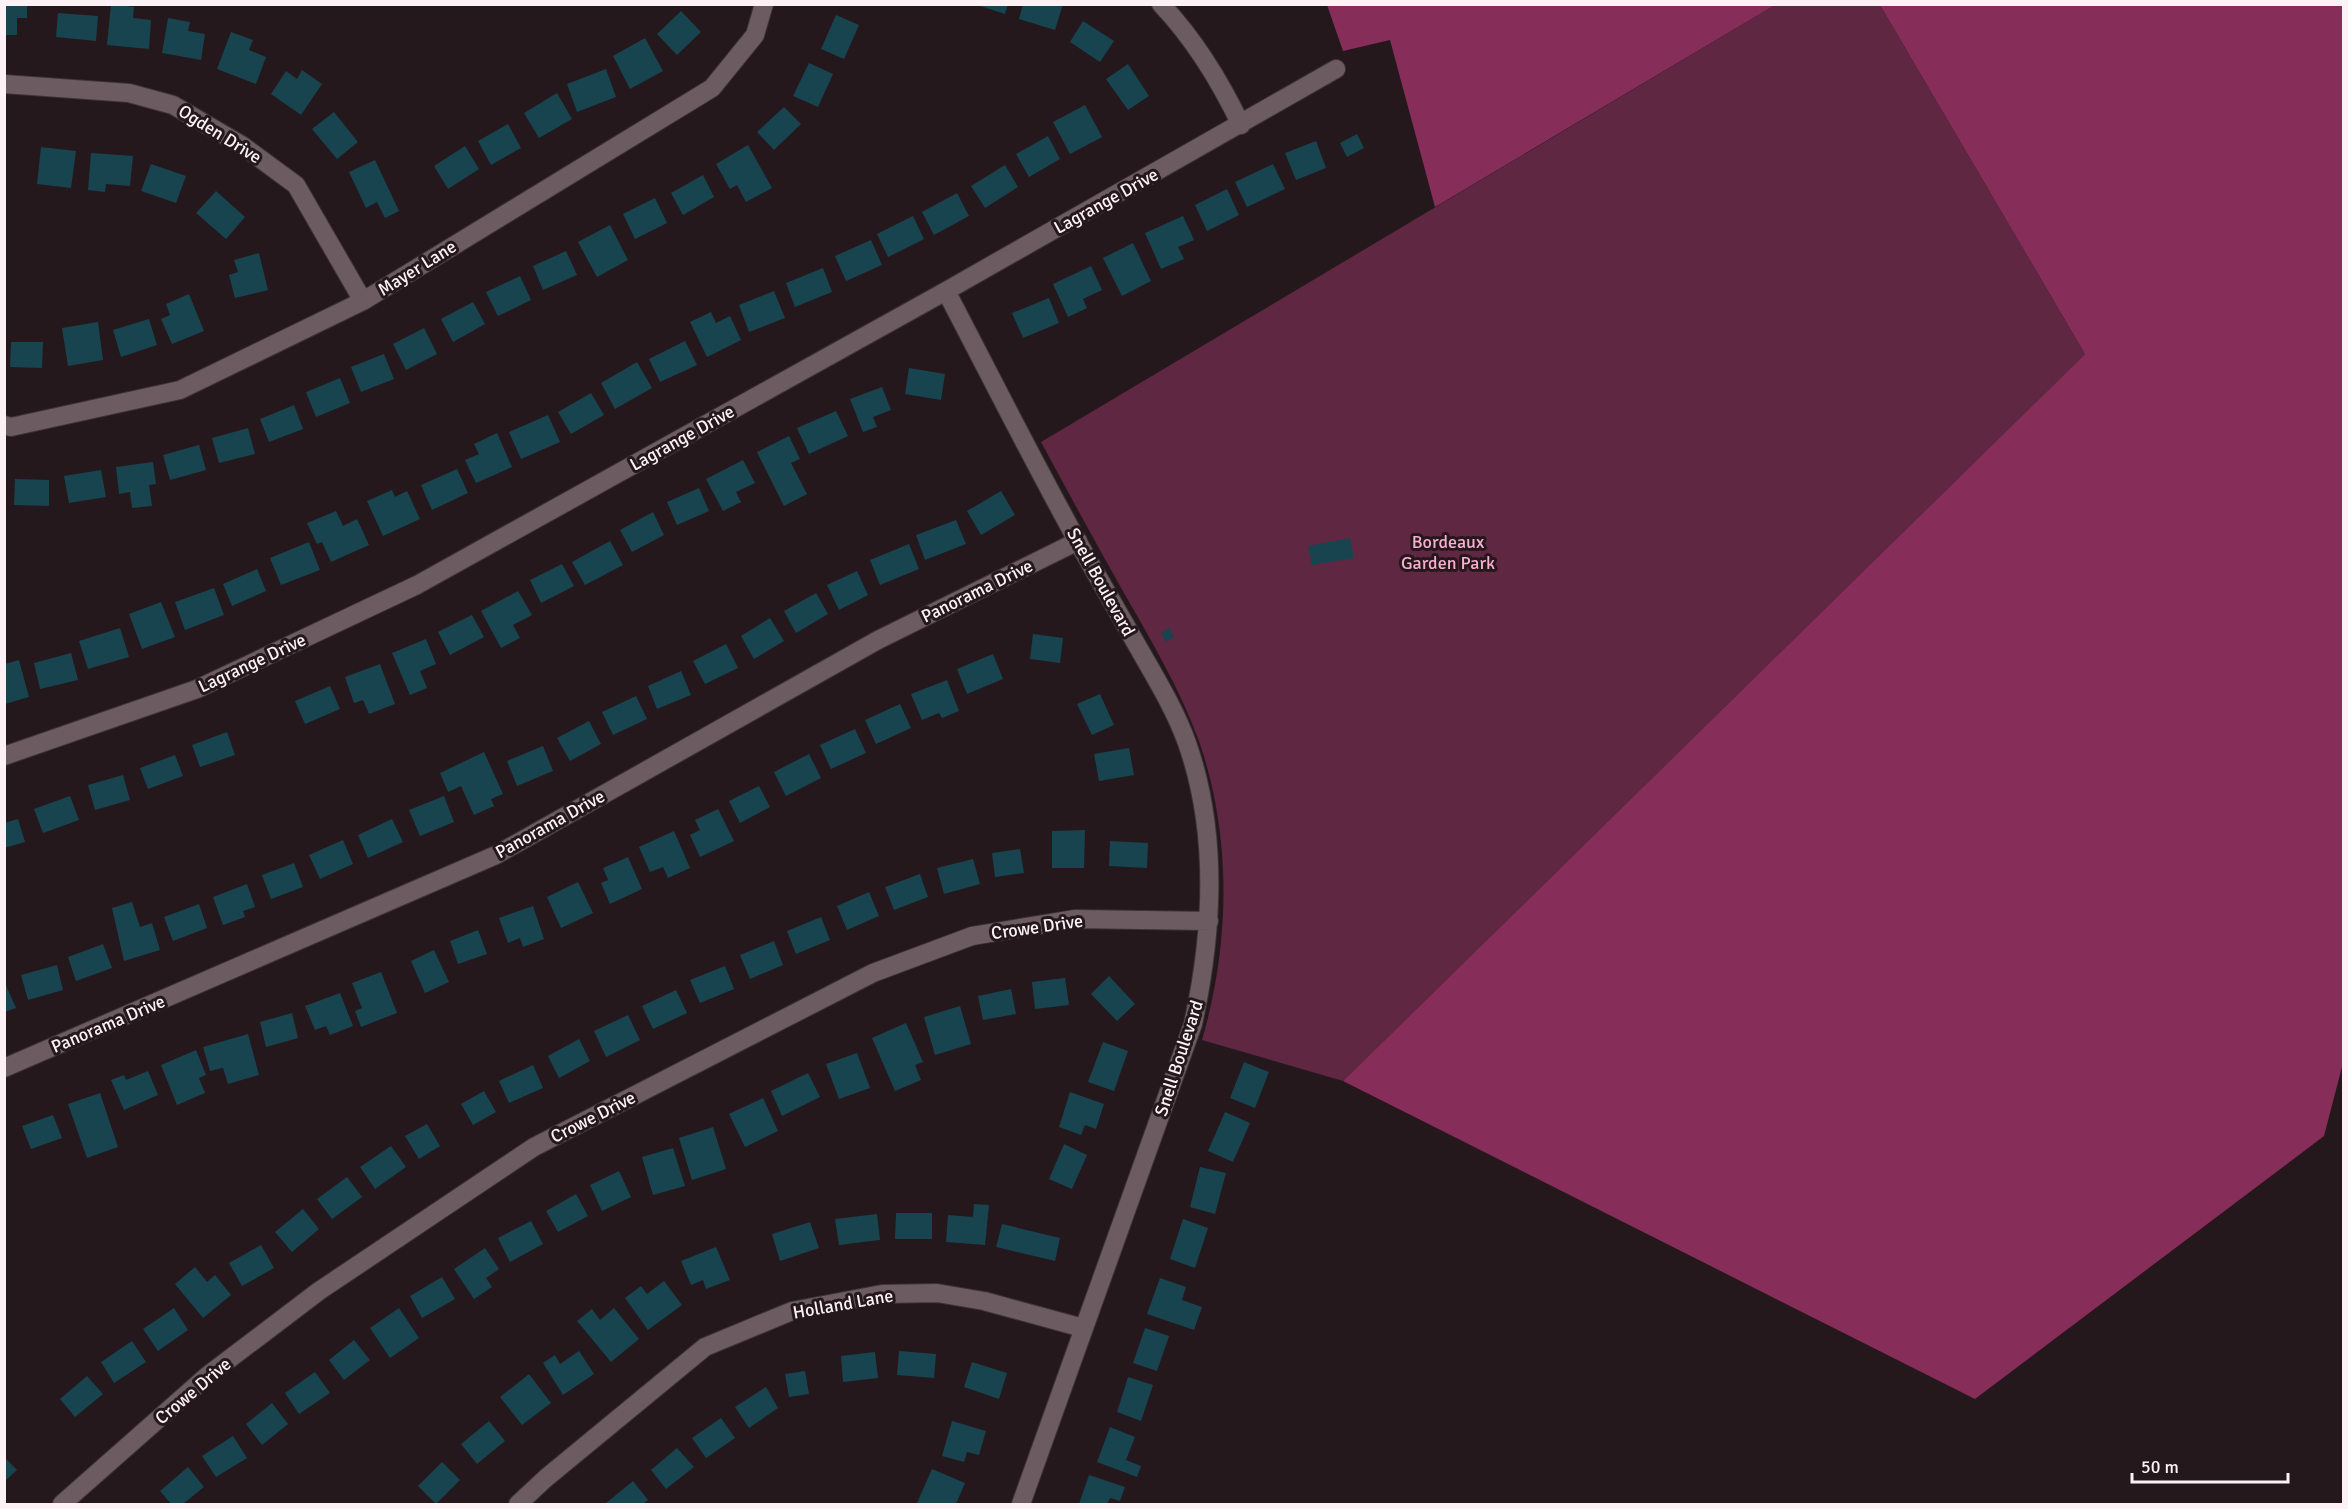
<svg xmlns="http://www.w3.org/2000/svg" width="2348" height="1509" font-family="Signika,sans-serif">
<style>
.green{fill:#5f2741}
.forest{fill:#862d59}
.building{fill:#17444f}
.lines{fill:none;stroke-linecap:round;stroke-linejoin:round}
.street-casing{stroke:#3d3437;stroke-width:20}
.street{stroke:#6c5c62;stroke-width:18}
.labels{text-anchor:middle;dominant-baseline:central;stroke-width:6;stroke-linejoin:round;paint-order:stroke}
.street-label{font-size:18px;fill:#fcf2f5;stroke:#25181d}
.park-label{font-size:18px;fill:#faafce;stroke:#25181d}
</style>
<rect width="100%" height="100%" fill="#25181d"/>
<path class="green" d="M1775,5H1880L2085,354L1343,1081L1202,1040C1230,944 1232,839 1200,744C1180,688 1149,637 1120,586C1093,538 1067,490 1041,442Z"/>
<path class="forest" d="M1327,5V4L1775,5L1435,207L1390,40L1343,51Z
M1880,5H2343V1063L2324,1136L1975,1399L1343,1081L2085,354Z"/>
<path class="building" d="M111,4L134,7L133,18L151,20L149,49L107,45Z
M974,4H1008L1005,14Z
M1023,4H1063L1055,30L1019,19Z
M4,5H27V18H17V35H4Z
M681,11L701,32L677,55L657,34Z
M58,13L98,16L96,41L56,37Z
M836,15L859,25L844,59L821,49Z
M168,18L190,22L188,31L205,34L201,60L162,53Z
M1083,21L1114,41L1100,62L1070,42Z
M231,32L253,40L249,50L266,57L256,84L217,69Z
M645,38L663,71L630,89L613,56Z
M809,63L833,74L818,107L793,96Z
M1128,64L1149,96L1128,110L1106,79Z
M606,69L616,97L577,112L567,84Z
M302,70L322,84L301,115L271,94L286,71L297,79Z
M557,93L572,119L539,138L524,113Z
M1085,105L1102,137L1070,154L1053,122Z
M784,107L801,124L774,150L757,132Z
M334,112L358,142L337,159L312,129Z
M508,124L521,148L491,165L478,141Z
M1357,134L1364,148L1347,157L1340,143Z
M1048,136L1060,159L1029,177L1016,154Z
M1316,141L1326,168L1296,180L1285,153Z
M748,145L772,188L746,202L737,185L730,189L716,164Z
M465,146L479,169L448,189L434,166Z
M41,147L76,151L71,188L37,184Z
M91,153L133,156L130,186L106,184L105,192L88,190Z
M375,160L399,211L385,218L377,202L366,208L349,172Z
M151,164L186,176L176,203L141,191Z
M1273,164L1285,189L1247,207L1235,182Z
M1005,165L1018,187L985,208L971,186Z
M703,175L714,197L683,215L671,193Z
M1227,189L1239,215L1207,231L1195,205Z
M216,191L245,217L226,239L196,213Z
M957,193L969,216L934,235L922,212Z
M655,198L667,223L635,239L623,214Z
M913,216L924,239L888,257L877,234Z
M1183,216L1194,240L1178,247L1184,259L1161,269L1145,233Z
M610,225L628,260L597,277L578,242Z
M871,240L882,265L846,281L835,256Z
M1133,243L1151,281L1122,296L1103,258Z
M566,251L577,275L543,290L533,266Z
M259,253L268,290L235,298L229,275L238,272L234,260Z
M1091,266L1102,290L1083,299L1087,308L1068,317L1053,284Z
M823,268L832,292L795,307L786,283Z
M520,276L531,300L498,316L486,292Z
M774,291L785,318L749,332L739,305Z
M189,294L204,331L172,344L161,319L170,315L166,304Z
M1049,298L1059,323L1023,338L1012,313Z
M473,302L485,324L453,342L441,319Z
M711,312L716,323L730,316L741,340L707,357L690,322Z
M149,319L157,345L121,357L113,330Z
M98,322L103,360L68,366L62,328Z
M424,328L437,354L406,370L393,344Z
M685,341L697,365L660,382L649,359Z
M11,342H43L42,368L10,367Z
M384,354L394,379L361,392L351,367Z
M637,362L652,388L615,409L601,383Z
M909,368L945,374L941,400L905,394Z
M340,378L350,403L316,417L306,392Z
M882,387L891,410L873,417L877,427L863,432L850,399Z
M591,393L604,415L571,434L558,412Z
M294,405L303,429L269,442L260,419Z
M836,411L848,436L809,454L797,428Z
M548,415L560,442L521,459L509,432Z
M248,428L255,454L219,463L212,438Z
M497,433L512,467L476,483L465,460L479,454L474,444Z
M789,436L800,459L791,463L807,494L784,506L757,452Z
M199,445L206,470L170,480L163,455Z
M743,460L755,483L736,492L741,502L723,511L706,479Z
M153,462L156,484L149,485L152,506L132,508L130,492L119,494L116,467Z
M457,469L468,493L432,510L421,485Z
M101,470L106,497L69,503L64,476Z
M15,479L49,480V506L14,505Z
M699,488L709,511L677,525L667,502Z
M392,490L395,497L407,491L420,519L383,536L367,501Z
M1001,491L1015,515L981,535L967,511Z
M336,511L343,526L357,519L369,545L331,562L322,542L317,544L307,523Z
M653,512L664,535L632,552L620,530Z
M956,520L966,544L925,560L916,535Z
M1350,538L1354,558L1312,565L1308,546Z
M610,541L623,565L585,585L572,562Z
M309,542L320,570L281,585L270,558Z
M909,544L919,569L880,585L870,560Z
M562,564L574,586L541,603L530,580Z
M257,569L266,591L232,606L223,584Z
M857,571L868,595L839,610L827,585Z
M214,588L224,615L185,630L175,602Z
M518,591L532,615L513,625L520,638L501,648L481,611Z
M816,593L828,614L796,633L784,611Z
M161,602L175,637L142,649L129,614Z
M472,615L484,637L450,655L438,632Z
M770,618L784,641L754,659L741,636Z
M120,628L129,657L88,669L79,641Z
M1169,628L1174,637L1166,642L1161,633Z
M1033,634L1063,638L1060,663L1030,659Z
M426,639L436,664L420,671L427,688L410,695L392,653Z
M726,644L738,668L705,684L693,661Z
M71,653L78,680L40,689L34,663Z
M993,654L1003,679L967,694L957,669Z
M19,660L29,697L5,704V664Z
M380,664L395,704L369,714L363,700L354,703L345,677Z
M681,671L691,695L657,709L648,686Z
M947,680L959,711L942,718L939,713L922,720L911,694Z
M330,686L340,709L305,724L295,701Z
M1100,694L1114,725L1092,735L1077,704Z
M636,696L647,719L613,735L602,712Z
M900,704L911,728L876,744L865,720Z
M589,721L601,744L570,761L557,738Z
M855,729L866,753L831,769L820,745Z
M227,732L235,755L200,767L192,745Z
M543,746L553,771L517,786L507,761Z
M1129,748L1134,775L1099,781L1094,754Z
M484,752L503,794L491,799L494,806L474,815L461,786L448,792L440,773Z
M809,754L821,778L786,796L774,772Z
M175,755L183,776L148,789L140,768Z
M123,775L130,800L95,810L88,785Z
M759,786L770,807L740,823L729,801Z
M70,796L79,820L43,833L34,809Z
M444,796L454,822L420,836L409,810Z
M718,809L734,841L700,857L690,835L700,830L695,820Z
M18,819L25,842L4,848V823Z
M392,819L403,842L368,858L358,835Z
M1085,830L1084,868H1052V831Z
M674,831L690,868L668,878L663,867L650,872L639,847Z
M343,840L353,864L320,879L309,855Z
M1110,841L1148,843L1147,868L1109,866Z
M1020,849L1024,873L995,877L992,853Z
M628,857L642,889L610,904L601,883L608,880L603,868Z
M973,859L980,884L944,894L937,868Z
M294,863L303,887L271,899L262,875Z
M920,874L928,897L894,910L885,887Z
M578,882L593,913L561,928L547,897Z
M247,884L255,907L243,911L245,917L223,925L213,897Z
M869,892L879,916L847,930L837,906Z
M132,902L140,927L152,923L160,950L124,961L112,908Z
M199,904L207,928L173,941L164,917Z
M533,906L544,939L523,947L520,938L508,943L499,918Z
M821,917L830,940L796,954L787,931Z
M478,930L487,954L458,964L450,941Z
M774,941L783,965L750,979L740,955Z
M103,944L112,968L76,981L68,957Z
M434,950L449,982L425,993L411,961Z
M57,965L63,990L28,1000L21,975Z
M725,966L734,989L700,1003L690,980Z
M381,972L397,1013L361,1027L355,1011L362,1008L352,983Z
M1109,976L1135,1004L1117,1021L1091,994Z
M1065,978L1069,1005L1035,1009L1032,982Z
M4,981L16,1008L4,1012Z
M1011,989L1016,1014L983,1020L978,996Z
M676,990L687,1013L653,1029L642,1006Z
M340,993L353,1026L330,1035L326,1026L315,1030L305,1006Z
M960,1006L971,1044L935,1055L924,1017Z
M292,1013L298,1038L266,1047L260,1022Z
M628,1015L640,1040L606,1057L594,1031Z
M906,1023L923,1062L915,1065L921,1080L895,1091L872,1038Z
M248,1034L259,1075L228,1084L223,1068L210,1071L203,1047Z
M579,1039L590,1061L559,1078L548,1056Z
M1103,1042L1128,1051L1114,1091L1088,1082Z
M196,1050L206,1075L199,1078L205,1093L177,1105L161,1065Z
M857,1053L870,1088L839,1099L826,1064Z
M1244,1062L1269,1072L1255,1108L1230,1098Z
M533,1065L543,1088L509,1103L499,1081Z
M148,1071L158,1095L124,1110L111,1080L124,1075L126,1080Z
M808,1073L820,1097L782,1116L771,1091Z
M484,1091L496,1112L473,1125L461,1104Z
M1070,1092L1104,1104L1096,1129L1085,1125L1081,1135L1059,1127Z
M100,1093L118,1147L87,1158L68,1104Z
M763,1098L778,1131L745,1147L729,1114Z
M1225,1112L1250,1123L1233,1162L1208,1151Z
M53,1115L62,1138L31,1149L22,1126Z
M427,1124L440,1146L419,1159L405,1136Z
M713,1127L726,1169L692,1180L679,1138Z
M1064,1144L1087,1155L1072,1189L1049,1179Z
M391,1146L406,1167L375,1189L360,1167Z
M673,1148L685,1186L653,1195L642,1157Z
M1200,1167L1226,1173L1215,1214L1190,1207Z
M619,1171L631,1197L602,1211L590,1185Z
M347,1177L362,1197L332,1219L317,1199Z
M576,1194L588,1216L558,1232L546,1211Z
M974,1204L989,1205L985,1245L946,1242L948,1215L973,1217Z
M303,1209L319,1229L292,1252L275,1232Z
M896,1213H932V1239H895Z
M877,1214L880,1240L839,1245L835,1219Z
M1183,1219L1208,1228L1195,1268L1170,1259Z
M531,1221L543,1244L510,1262L498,1238Z
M810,1222L819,1248L780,1261L772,1234Z
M1002,1224L1060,1238L1055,1261L996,1247Z
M261,1245L274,1268L242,1286L229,1263Z
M716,1247L730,1280L706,1289L703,1280L691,1285L681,1261Z
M485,1248L499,1269L486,1278L492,1287L474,1299L454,1269Z
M195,1267L207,1282L215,1275L231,1295L203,1318L175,1284Z
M442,1277L455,1299L422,1318L410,1296Z
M1160,1278L1186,1287L1182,1300L1202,1307L1194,1330L1147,1314Z
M664,1281L682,1305L648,1330L625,1298L641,1286L647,1294Z
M174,1308L188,1330L158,1351L143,1329Z
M399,1308L419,1338L390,1358L370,1328Z
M614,1308L639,1339L611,1362L577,1321L592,1309L600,1320Z
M1145,1328L1169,1336L1157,1371L1133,1363Z
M354,1340L370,1360L344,1380L329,1360Z
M132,1341L146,1362L114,1383L101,1362Z
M579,1351L594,1374L563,1395L543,1363L555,1355L560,1364Z
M899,1351L936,1354L934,1378L897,1375Z
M875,1352L878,1378L843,1382L841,1356Z
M972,1362L1007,1373L999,1399L964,1387Z
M805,1371L809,1394L789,1397L785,1374Z
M315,1372L330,1393L299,1414L285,1393Z
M529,1374L551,1403L522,1425L500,1397Z
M87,1376L103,1394L75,1417L60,1399Z
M1128,1377L1153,1385L1141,1421L1117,1412Z
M766,1387L778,1408L749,1428L735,1407Z
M272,1403L288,1424L262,1445L246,1424Z
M721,1418L735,1438L706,1458L692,1438Z
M489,1421L505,1441L477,1464L461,1444Z
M952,1421L986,1431L979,1455L967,1452L964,1462L942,1456Z
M1110,1427L1135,1437L1126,1460L1141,1466L1137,1477L1097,1462Z
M233,1436L247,1458L216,1477L202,1456Z
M677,1448L694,1467L666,1489L651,1470Z
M4,1457L17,1470L4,1482Z
M442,1462L460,1480L436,1504L418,1486Z
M188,1467L204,1487L183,1504H171L160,1491Z
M932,1469L965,1483L956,1504L917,1503Z
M1089,1475L1125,1487L1120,1501L1110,1498L1107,1504H1079Z
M633,1481L648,1500L643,1504H605Z"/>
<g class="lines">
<g class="street-casing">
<path id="street" d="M1161,4C1195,40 1220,81 1241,125
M4,84L129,93L173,105L243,146L296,185L363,301
M946,291C990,375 1033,461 1079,544C1100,581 1121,617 1142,654C1158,682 1176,712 1187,743C1219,834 1213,932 1193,1024L1021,1504
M4,425L11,427L180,390L363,301L712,88L755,35L764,4
M4,756L197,689L417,585L946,291L1336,69
M4,1068L496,855L878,640L1078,541
M62,1504L207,1376L319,1291L534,1147L873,973L972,936L1075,919L1209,921
M518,1504L546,1478L705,1347L792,1311L882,1294L937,1293L984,1301L1083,1328"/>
</g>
<use href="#street" class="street"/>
</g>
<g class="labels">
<g class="street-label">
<text transform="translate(220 134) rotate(32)">Ogden Drive</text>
<text transform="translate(1106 201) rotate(-29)">Lagrange Drive</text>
<text transform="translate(417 268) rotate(-32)">Mayer Lane</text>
<text transform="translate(682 438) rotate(-29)">Lagrange Drive</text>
<text transform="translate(1101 582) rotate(61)">Snell Boulevard</text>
<text transform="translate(977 591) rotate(-26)">Panorama Drive</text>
<text transform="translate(252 663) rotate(-25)">Lagrange Drive</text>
<text transform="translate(550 824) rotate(-29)">Panorama Drive</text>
<text transform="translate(1037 927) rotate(-8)">Crowe Drive</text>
<text transform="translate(108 1024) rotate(-23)">Panorama Drive</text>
<text transform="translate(1179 1058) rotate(-72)">Snell Boulevard</text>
<text transform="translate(593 1117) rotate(-27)">Crowe Drive</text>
<text transform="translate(843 1304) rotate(-10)">Holland Lane</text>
<text transform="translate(193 1391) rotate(-40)">Crowe Drive</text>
</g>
<g class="park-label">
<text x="1448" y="542">Bordeaux<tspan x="1448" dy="21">Garden Park</tspan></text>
</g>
</g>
<rect width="2348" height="1509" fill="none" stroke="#fcf2f5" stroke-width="12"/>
<path d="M2132 1473v9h156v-9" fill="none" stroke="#fcf2f5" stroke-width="3"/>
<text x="2141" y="1473" font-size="18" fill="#fcf2f5" stroke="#25181d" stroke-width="4.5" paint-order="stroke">50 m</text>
</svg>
